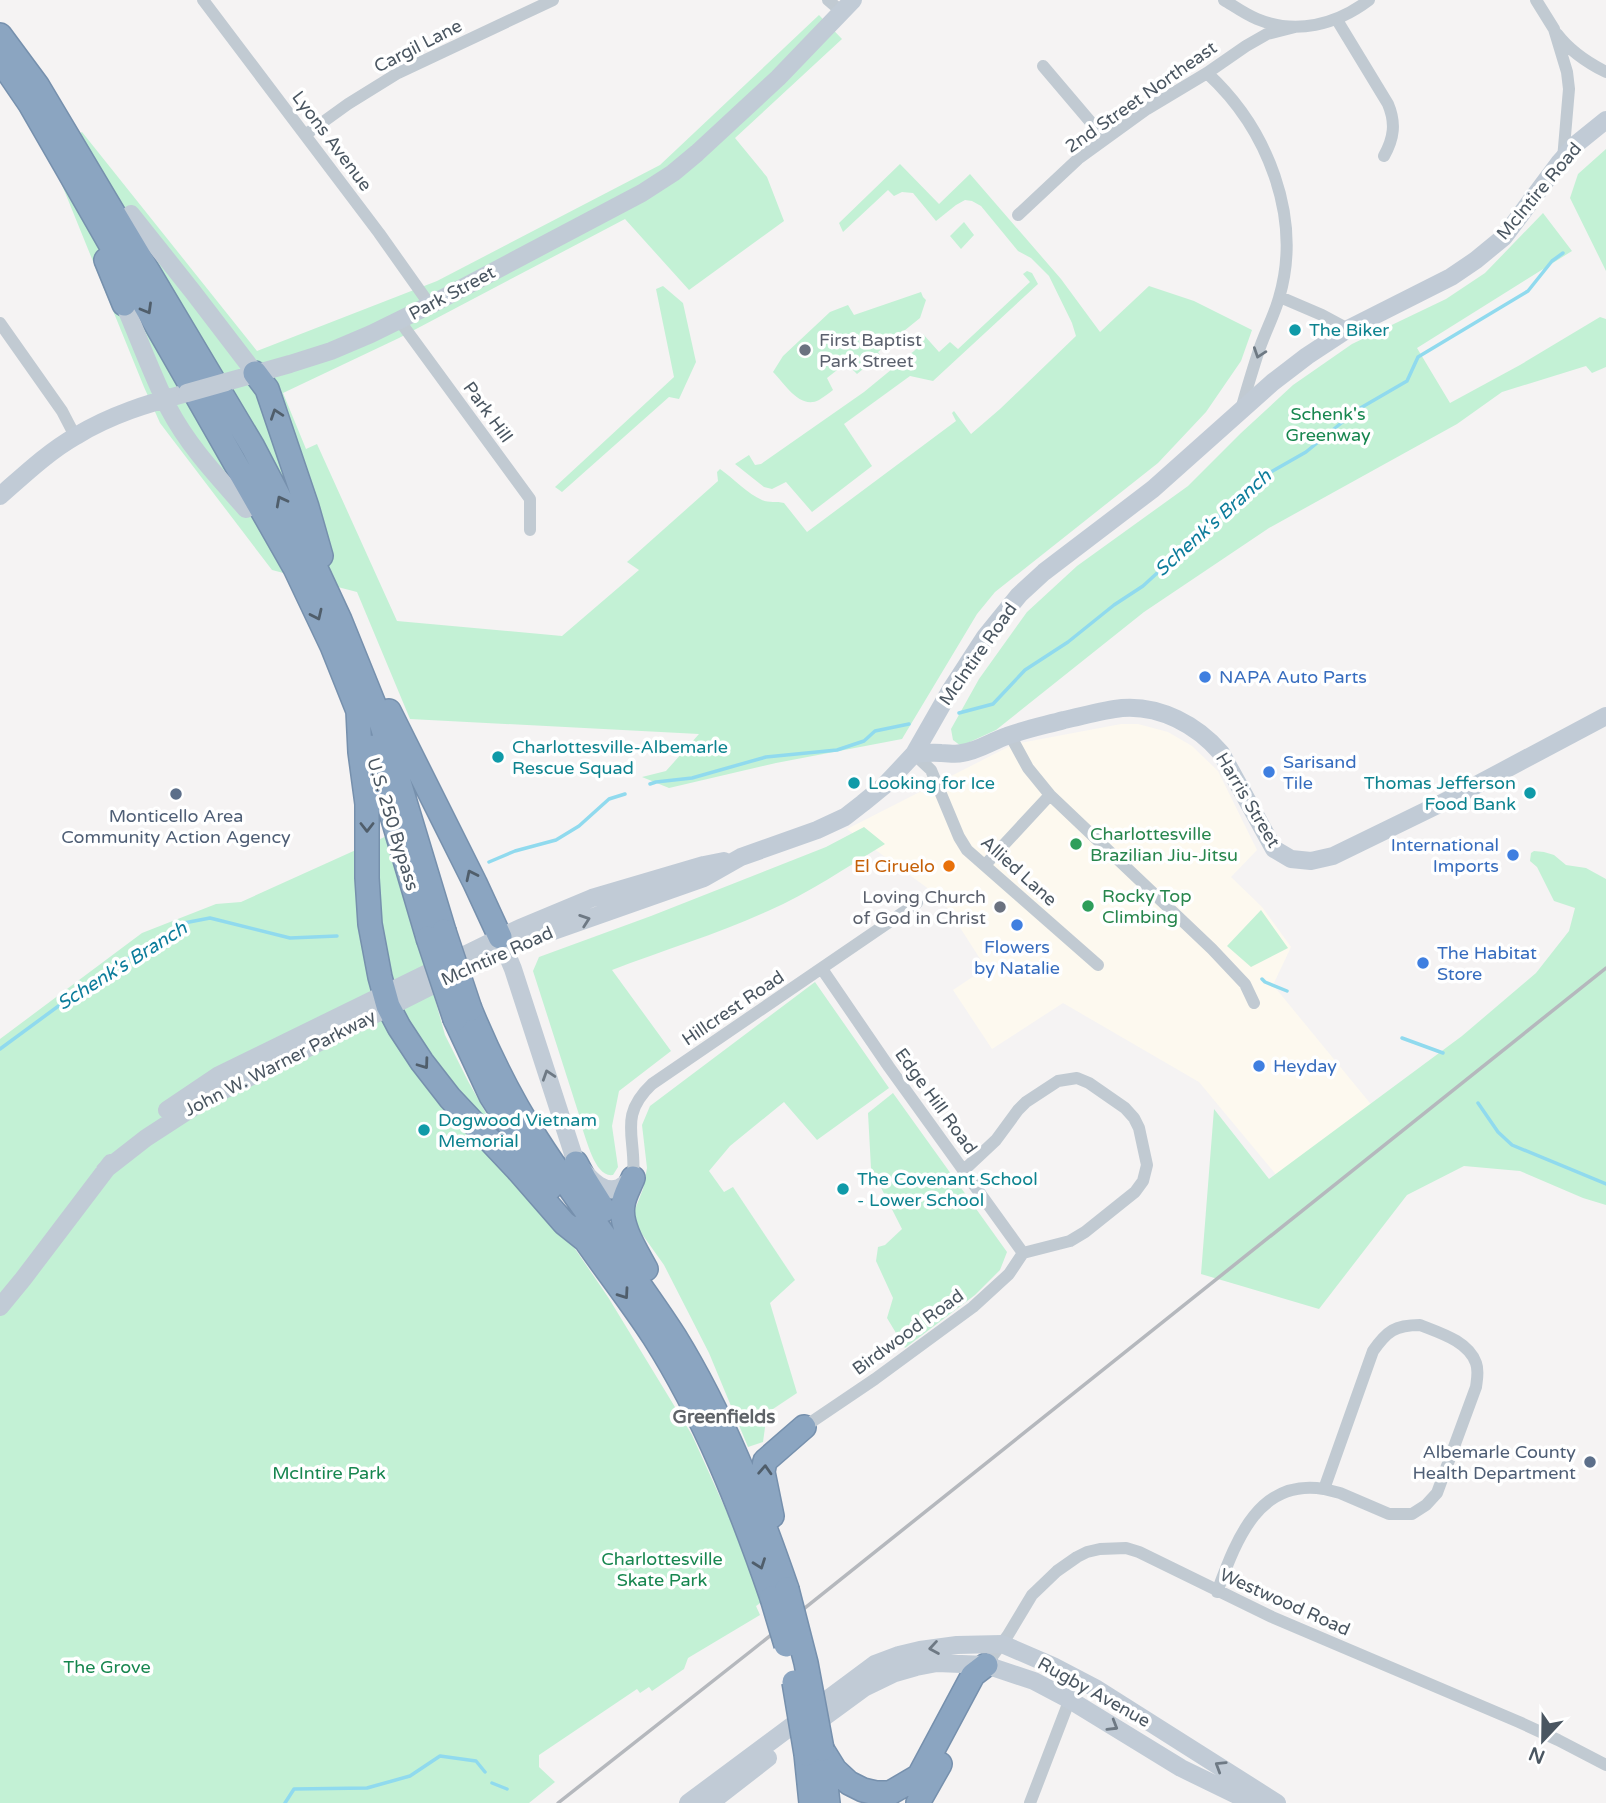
<svg xmlns="http://www.w3.org/2000/svg" width="1606" height="1803" font-family="'Varela Round',sans-serif">
<style>
.commercial{fill:#fdf9ef}
.green{fill:#c3f1d5}
.lines{fill:none;stroke-linecap:round;stroke-linejoin:round}
.stream{stroke:#90daee;stroke-width:3.5}
.highway-casing{stroke:#7690ad;stroke-width:26}
.street{stroke:#c1cad2;stroke-width:12}
.secondary{stroke:#c1cbd6;stroke-width:18}
.highway{stroke:#8ba5c1;stroke-width:23}
.rail{stroke:#b5b8bd;stroke-width:3.5}
.highway-bridge-casing{stroke:#7690ad;stroke-width:26;stroke-linecap:butt}
.secondary-bridge{stroke:#c1cbd6;stroke-width:18}
.highway-bridge{stroke:#8ba5c1;stroke-width:23}
.oneway{stroke:#505e6b}
.oneway2{stroke:#6e7983}
.oneway3{stroke:#6e7984}
.culture-dot{fill:#0f9aa8;stroke:#fff;stroke-width:2.5}
.worship-dot{fill:#6b7280;stroke:#fff;stroke-width:2.5}
.shop-dot{fill:#3f7fe0;stroke:#fff;stroke-width:2.5}
.service-dot{fill:#5c6f8a;stroke:#fff;stroke-width:2.5}
.leisure-dot{fill:#2e9e5b;stroke:#fff;stroke-width:2.5}
.food-dot{fill:#e8710a;stroke:#fff;stroke-width:2.5}
.labels{text-anchor:middle;dominant-baseline:central;stroke-width:7;stroke-linejoin:round;paint-order:stroke}
.street-label{font-size:18px;fill:#4a5661;stroke:#fff}
.culture-label{font-size:18px;fill:#0d838f;stroke:#fff;text-anchor:start}
.worship-label{font-size:18px;fill:#5b616d;stroke:#fff;text-anchor:start}
.park-label{font-size:18px;fill:#17864f;stroke:#fff}
.shop-label{font-size:18px;fill:#366cbe;stroke:#fff;text-anchor:start}
.service-label{font-size:18px;fill:#4e5e75;stroke:#fff}
.leisure-label{font-size:18px;fill:#27864d;stroke:#fff;text-anchor:start}
.food-label{font-size:18px;fill:#c56008;stroke:#fff;text-anchor:end}
.water-label{font-size:19px;font-style:italic;fill:#0c7c9b;stroke:#fff}
.neighbourhood-label{font-size:19px;font-weight:bold;fill:#5f6368;stroke:#fff}
</style>
<rect width="100%" height="100%" fill="#f5f3f3"/>
<path class="commercial" d="M1121,724H1138L1168,732L1192,746L1218,771L1257,850L1231,877L1262,907L1291,947L1273,985L1374,1108L1283,1183L1199,1082L1063,1003L992,1049L953,990L986,968L941,898L847,829L1014,744Z"/>
<path class="green" d="M819,15L842,39L735,138L767,177L784,221L689,290L625,219L399,338L283,393L306,449L317,444L397,621L562,636L639,570L627,562L718,481L717,472L720,469C733,478 748,494 762,500C769,503 777,501 784,503L807,532L956,421L952,413L954,411L971,434L1000,409L1076,336L1072,323L1049,276L1031,258L1018,251L981,206L972,201L965,200L956,205L936,221L913,193L902,192L894,196L888,190L843,232L839,223L900,164L939,204L970,174L1061,279L1100,332L1149,286L1194,301L1252,330L1241,361L1206,412L1158,463L995,592L977,614L902,739L776,763L669,788L642,777L666,771L699,734L410,719L357,592L272,570L160,423L144,387L49,153L82,132L257,351L437,281L660,165Z
M1606,149V271L1570,198L1578,174Z
M1543,213L1572,251L1417,348L1450,403L1520,365L1600,317L1606,319V367L1592,373L1586,366L1502,392L1457,424L1269,528L1144,612L996,730L961,746L953,740L951,729L979,679L1027,612L1077,566L1188,486L1241,433L1293,385L1352,344L1446,299L1485,273Z
M964,222L974,235L961,249L950,236Z
M1027,271L1032,273L1038,284L933,381L910,376L844,424L872,466L812,512L786,482L772,489L764,487L735,464L749,455L755,465L761,464L864,392L914,351L921,344L918,339L923,334L939,352L950,342L958,349L1030,282L1023,274Z
M663,286L683,303L696,362L679,399L669,397L562,492L555,487L674,377L656,289Z
M921,292L923,297L926,300L920,318L878,352L880,355L857,374L846,363L827,378L833,390C829,393 824,397 819,400C800,410 785,384 773,372L783,356L830,312L848,305L854,315Z
M864,827L885,844C847,867 809,893 768,911C718,934 664,950 612,970L671,1051L619,1091L612,1126L618,1167L613,1175C595,1178 587,1140 581,1125L582,1124L533,971L539,957L651,916L826,847Z
M389,835L445,1035L468,1081L502,1142L608,1297L692,1435L766,1599L756,1606L760,1615L688,1658L684,1669L652,1691L649,1687L640,1693L637,1689L539,1755V1767L555,1782L529,1803H0V1039L142,933L216,904L241,902Z
M1534,851L1544,852L1554,855L1566,865L1586,868L1606,879V1205L1583,1198L1520,1171L1464,1166L1407,1195L1319,1309L1201,1274L1214,1109L1269,1179L1462,1036L1536,973L1569,931L1575,908L1554,901L1537,867L1530,861L1531,853Z
M1261,910L1288,948L1251,967L1227,946Z
M815,982L889,1088L817,1140L784,1102L730,1146L709,1171L724,1192L733,1187L795,1280L770,1303L797,1393L767,1413L763,1442L748,1447L709,1353L664,1265L637,1227L634,1212L643,1189L647,1168L642,1125L650,1106Z
M893,1093L1007,1252L1000,1270L975,1295L905,1348L887,1318L893,1298L876,1261L878,1247L885,1245L902,1229L871,1168L868,1113Z"/>
<g class="lines">
<path class="stream" d="M959,713L993,704L1025,670L1068,642L1114,605L1143,586L1262,477L1306,452L1357,410L1407,381L1418,357L1528,291L1552,261L1563,253
M650,784L656,782L692,778L766,757L837,750L864,741L875,731L909,724
M489,862L515,851L556,840L579,826L609,799L625,794
M1262,979L1265,982L1287,991
M1402,1038L1443,1053
M0,1049L83,988L184,923L210,918L290,938L337,936
M1478,1103L1498,1132L1512,1145L1606,1184
M492,1783L507,1789
M285,1803L294,1789L367,1788L410,1776L440,1756L476,1761L485,1772"/>
<g class="highway-casing">
<path id="highway" d="M0,35L37,85L253,447L313,562L340,620L380,719L444,931
M0,60L30,104L68,170L295,568L332,646L358,711L360,752L367,804V878L370,924L380,977L388,1006L399,1027L422,1062L450,1098L516,1168L564,1223L584,1239
M106,260L124,304
M255,373L267,389L307,507L321,556
M389,711L475,883L500,937
M370,747L390,809L428,938
M470,1009C489,1055 511,1100 538,1141C581,1208 632,1270 675,1337C723,1415 757,1502 787,1589
M455,1019L491,1096L550,1188
M576,1163L584,1178L604,1210
M633,1178C630,1186 624,1196 623,1205C619,1225 637,1252 646,1269
M577,1228C602,1265 630,1300 654,1337C705,1417 741,1508 772,1598
M772,1516L763,1472L765,1461L804,1427
M822,1749L835,1770L849,1783L863,1790L876,1793H890L919,1776L973,1675L986,1665
M822,1752L828,1803
M806,1754L811,1803
M918,1803L940,1764"/>
</g>
<path class="street" d="M203,0L379,233L430,305
M828,0L842,12
M1224,0C1234,6 1245,14 1257,19C1296,35 1336,25 1369,0
M1536,0L1554,29L1567,72L1569,89L1563,159
M1337,20L1388,104C1396,123 1394,138 1384,156
M1557,34C1570,51 1588,63 1606,72
M1043,66L1105,139
M1207,73C1267,128 1303,217 1279,298C1274,316 1264,334 1258,353C1252,372 1246,391 1241,410
M305,135L348,104L398,73L553,0
M1018,215L1078,159L1147,109L1207,73L1246,46L1267,34L1295,27
M1280,297L1322,315L1348,329
M399,320L530,499V530
M0,323L62,411L75,436
M1010,735L1028,768L1050,795L1212,949L1245,984L1254,1003
M914,754L931,770L959,837L967,850L1098,965
M985,865L1050,795
M822,969L889,1067L1023,1253
M964,1170L996,1140L1018,1110L1026,1102L1058,1081L1077,1078L1089,1083L1125,1108L1134,1118L1139,1128L1147,1165L1143,1181L1135,1192L1085,1232L1070,1241L1023,1253
M633,1178C637,1137 617,1117 652,1084L917,903
M1420,1325C1440,1333 1468,1341 1476,1363C1479,1371 1477,1379 1476,1387L1437,1493L1426,1505L1412,1514H1389L1340,1493L1324,1489L1373,1351C1387,1331 1395,1325 1420,1325Z
M804,1427L875,1379L973,1307L1009,1274L1023,1253
M1217,1592C1236,1541 1258,1478 1324,1489
M986,1665L1008,1635L1032,1595L1057,1571L1077,1557L1087,1552L1100,1549L1126,1548L1139,1552L1272,1617L1519,1722L1558,1740L1606,1765
M1030,1803L1078,1678"/>
<path class="secondary" d="M131,214L193,292L255,373
M124,304C139,339 152,375 169,409C189,447 218,477 246,509
M226,382L290,364L331,351L371,334L430,305L642,193L673,173L697,153L778,78L853,0
M0,496C24,475 48,452 76,436C110,415 149,403 187,393
M914,754C923,753 932,752 941,753C949,753 955,755 962,753C978,751 992,741 1007,736C1026,729 1046,725 1064,720C1083,716 1103,710 1122,708C1160,705 1197,725 1221,753L1274,849L1291,859L1311,861L1333,856L1450,799L1606,716
M501,940L513,969L576,1163C587,1174 600,1195 619,1188C623,1186 629,1181 633,1178
M167,1110L219,1075L520,928L592,898L704,865L724,861
M105,1170L146,1138L206,1099L505,949L525,941L704,878L741,857L817,830L845,817L863,803L885,785L914,754L950,691L985,637L1019,595L1044,572L1153,489L1273,382L1307,356L1348,329L1451,277L1476,260L1504,237L1559,163L1575,145L1606,120
M0,1307L23,1279L111,1163
M808,1729L864,1688L895,1673L916,1667L937,1663L986,1665L1034,1681L1070,1700L1181,1768L1253,1803
M688,1803L875,1664L899,1655L920,1650L957,1645L1002,1644L1053,1666L1097,1689L1277,1803
M710,1803L768,1758"/>
<use href="#highway" class="highway"/>
<path class="rail" d="M558,1803L751,1651L1606,968"/>
<g class="highway-bridge-casing">
<path id="highway-bridge" d="M444,931L470,1009
M428,938L455,1019
M787,1589L806,1663L822,1749
M772,1598L786,1645
M794,1682L806,1754"/>
</g>
<path class="secondary-bridge" d="M187,393L226,382"/>
<use href="#highway-bridge" class="highway-bridge"/>
</g>
<defs><path id="oneway-chevron" d="M-2-3.5L2.5 0L-2 3.5" fill="none" stroke-width="1.6" stroke-linecap="round" stroke-linejoin="round" transform="scale(1.75)"/></defs>
<g class="oneway">
<use href="#oneway-chevron" transform="translate(147 309) rotate(60)"/>
<use href="#oneway-chevron" transform="translate(276 414) rotate(-109)"/>
<use href="#oneway-chevron" transform="translate(281 501) rotate(-118)"/>
<use href="#oneway-chevron" transform="translate(317 615) rotate(65)"/>
<use href="#oneway-chevron" transform="translate(367 827) rotate(90)"/>
<use href="#oneway-chevron" transform="translate(471 875) rotate(-116)"/>
<use href="#oneway-chevron" transform="translate(424 1064) rotate(54)"/>
<use href="#oneway-chevron" transform="translate(624 1294) rotate(55)"/>
<use href="#oneway-chevron" transform="translate(765 1470) rotate(-87)"/>
<use href="#oneway-chevron" transform="translate(760 1564) rotate(70)"/>
</g>
<use class="oneway2" href="#oneway-chevron" transform="translate(1259 353) rotate(109)"/>
<g class="oneway3">
<use href="#oneway-chevron" transform="translate(585 920) rotate(-19)"/>
<use href="#oneway-chevron" transform="translate(548 1075) rotate(-108)"/>
<use href="#oneway-chevron" transform="translate(934 1648) rotate(171)"/>
<use href="#oneway-chevron" transform="translate(1113 1726) rotate(31)"/>
<use href="#oneway-chevron" transform="translate(1220 1766) rotate(-148)"/>
</g>
<g class="culture-dot">
<circle cx="1295" cy="330" r="7"/>
<circle cx="498" cy="757" r="7"/>
<circle cx="854" cy="783" r="7"/>
<circle cx="1530" cy="793" r="7"/>
<circle cx="424" cy="1130" r="7"/>
<circle cx="843" cy="1189" r="7"/>
</g>
<g class="worship-dot">
<circle cx="805" cy="350" r="7"/>
<circle cx="1000" cy="907" r="7"/>
</g>
<g class="shop-dot">
<circle cx="1205" cy="677" r="7"/>
<circle cx="1269" cy="772" r="7"/>
<circle cx="1513" cy="855" r="7"/>
<circle cx="1017" cy="925" r="7"/>
<circle cx="1423" cy="963" r="7"/>
<circle cx="1259" cy="1066" r="7"/>
</g>
<g class="service-dot">
<circle cx="176" cy="794" r="7"/>
<circle cx="1590" cy="1462" r="7"/>
</g>
<g class="leisure-dot">
<circle cx="1076" cy="844" r="7"/>
<circle cx="1088" cy="906" r="7"/>
</g>
<circle class="food-dot" cx="949" cy="866" r="7"/>
<g class="labels">
<g class="street-label">
<text transform="translate(418 46) rotate(-27)">Cargil Lane</text>
<text transform="translate(1141 97) rotate(-35)">2nd Street Northeast</text>
<text transform="translate(332 141) rotate(53)">Lyons Avenue</text>
<text transform="translate(1539 191) rotate(-50)">McIntire Road</text>
<text transform="translate(452 293) rotate(-28)">Park Street</text>
<text transform="translate(488 412) rotate(54)">Park Hill</text>
<text transform="translate(978 654) rotate(-55)">McIntire Road</text>
<text transform="translate(1248 800) rotate(59)">Harris Street</text>
<text transform="translate(393 824) rotate(73)">U.S. 250 Bypass</text>
<text transform="translate(1019 871) rotate(42)">Allied Lane</text>
<text transform="translate(497 956) rotate(-24)">McIntire Road</text>
<text transform="translate(733 1008) rotate(-34)">Hillcrest Road</text>
<text transform="translate(280 1063) rotate(-27)">John W. Warner Parkway</text>
<text transform="translate(936 1101) rotate(54)">Edge Hill Road</text>
<text transform="translate(908 1332) rotate(-36)">Birdwood Road</text>
<text transform="translate(1285 1602) rotate(24)">Westwood Road</text>
<text transform="translate(1094 1692) rotate(29)">Rugby Avenue</text>
</g>
<g class="culture-label">
<text x="1309" y="330">The Biker</text>
<text x="512" y="747">Charlottesville-Albemarle<tspan x="512" dy="21">Rescue Squad</tspan></text>
<text x="868" y="783">Looking for Ice</text>
<text x="1516" y="783" text-anchor="end">Thomas Jefferson<tspan x="1516" dy="21">Food Bank</tspan></text>
<text x="438" y="1120">Dogwood Vietnam<tspan x="438" dy="21">Memorial</tspan></text>
<text x="857" y="1179">The Covenant School<tspan x="857" dy="21">- Lower School</tspan></text>
</g>
<g class="worship-label">
<text x="819" y="340">First Baptist<tspan x="819" dy="21">Park Street</tspan></text>
<text x="986" y="897" text-anchor="end">Loving Church<tspan x="986" dy="21">of God in Christ</tspan></text>
</g>
<g class="park-label">
<text x="1328" y="414">Schenk's<tspan x="1328" dy="21">Greenway</tspan></text>
<text x="329" y="1473">McIntire Park</text>
<text x="662" y="1559">Charlottesville<tspan x="662" dy="21">Skate Park</tspan></text>
<text x="107" y="1667">The Grove</text>
</g>
<g class="shop-label">
<text x="1219" y="677">NAPA Auto Parts</text>
<text x="1283" y="762">Sarisand<tspan x="1283" dy="21">Tile</tspan></text>
<text x="1499" y="845" text-anchor="end">International<tspan x="1499" dy="21">Imports</tspan></text>
<text x="1017" y="947" text-anchor="middle">Flowers<tspan x="1017" dy="21">by Natalie</tspan></text>
<text x="1437" y="953">The Habitat<tspan x="1437" dy="21">Store</tspan></text>
<text x="1273" y="1066">Heyday</text>
</g>
<g class="service-label">
<text x="176" y="816">Monticello Area<tspan x="176" dy="21">Community Action Agency</tspan></text>
<text x="1576" y="1452" text-anchor="end">Albemarle County<tspan x="1576" dy="21">Health Department</tspan></text>
</g>
<g class="leisure-label">
<text x="1090" y="834">Charlottesville<tspan x="1090" dy="21">Brazilian Jiu-Jitsu</tspan></text>
<text x="1102" y="896">Rocky Top<tspan x="1102" dy="21">Climbing</tspan></text>
</g>
<g class="food-label">
<text x="935" y="866">El Ciruelo</text>
</g>
<g class="water-label">
<text transform="translate(1213 523) rotate(-42)">Schenk's Branch</text>
<text transform="translate(122 966) rotate(-32)">Schenk's Branch</text>
</g>
<g class="neighbourhood-label">
<text x="724" y="1417">Greenfields</text>
</g>
</g>
<g transform="translate(1543 1740) rotate(202)" stroke="#ffffff" stroke-width="5" paint-order="stroke">
<path d="M0-5L12 26L0 18L-12 26Z" fill="#4a5661"/>
<text y="-10" font-size="19" font-weight="bold" text-anchor="middle" fill="#4a5661">N</text>
</g>
</svg>
